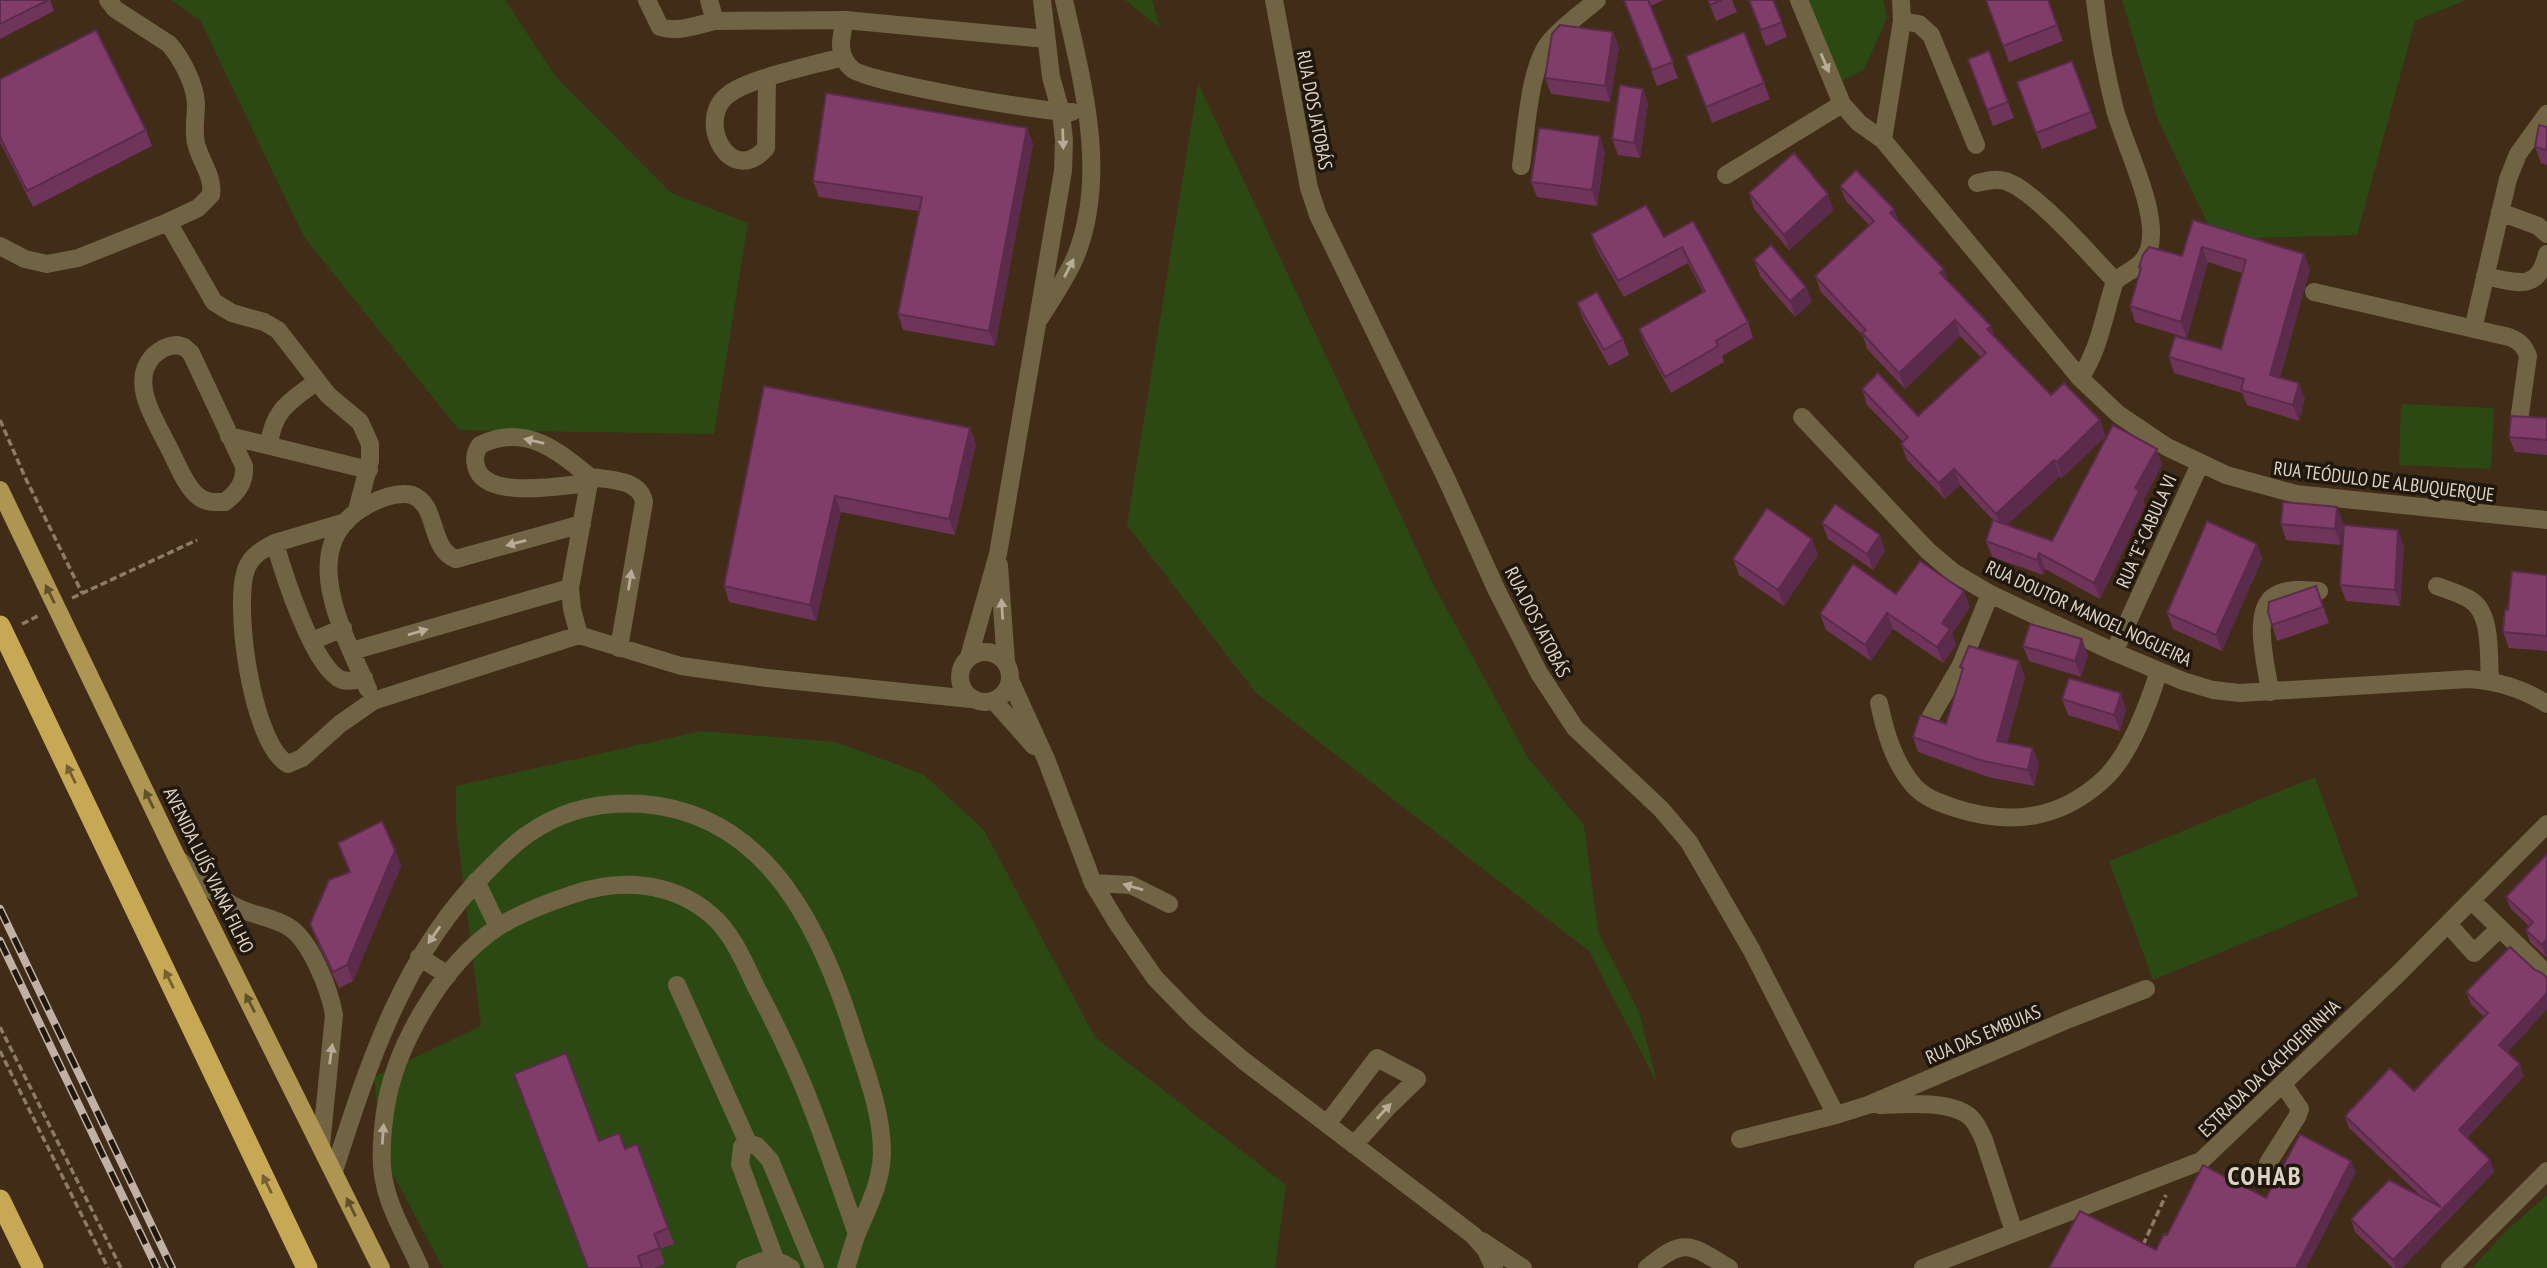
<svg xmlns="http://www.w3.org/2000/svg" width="2547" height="1268" font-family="'PT Sans Narrow',sans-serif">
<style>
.green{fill:#2c4914}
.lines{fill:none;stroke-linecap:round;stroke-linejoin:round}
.path{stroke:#8b7b6a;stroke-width:3.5;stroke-dasharray:7 3.5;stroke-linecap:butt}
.minor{stroke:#706444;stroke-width:18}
.major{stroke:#ae9551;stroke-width:18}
.highway{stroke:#c7a855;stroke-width:21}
.rail-casing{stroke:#c0b1a4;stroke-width:8}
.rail{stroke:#20170d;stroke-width:5;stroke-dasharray:16;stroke-linecap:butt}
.wall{fill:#6e345a}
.shaded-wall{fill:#5a2b4a}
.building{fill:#803d69;stroke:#5a2b4a;stroke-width:2}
.oneway{fill:#b8ac98}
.oneway2{fill:#60502c}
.oneway3{fill:#746031}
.labels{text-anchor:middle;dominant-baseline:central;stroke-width:7;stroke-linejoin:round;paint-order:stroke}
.street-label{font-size:19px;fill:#dfd2c6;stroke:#20170d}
.district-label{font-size:26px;font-weight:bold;letter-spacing:2px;fill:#dfd2c6;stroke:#20170d}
</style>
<rect width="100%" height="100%" fill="#402c17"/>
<path class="green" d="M171,0H505L556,77L671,193L748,223L714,434L459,430L304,237L200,20Z
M1125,0H1152L1160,28Z
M1808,0H1883L1887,18L1864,70L1840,81Z
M2122,0H2466L2415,21L2357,235L2215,239L2158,120Z
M1198,83L1433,584L1528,758L1584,825L1598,932L1639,1012L1657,1083L1589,951L1256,693L1127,525Z
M2401,404L2494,408L2491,469L2399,465Z
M701,731L835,742L923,774L984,830L1095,1037L1286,1185L1275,1268H443L382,1154L374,1077L481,1026L456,823V786Z
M2315,777L2358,896L2153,980L2109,861Z
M2547,1195V1268H2472L2507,1230Z"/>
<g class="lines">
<path class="path" d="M0,420L25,477L82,593
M72,598L197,540
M22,624L40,615
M0,1027L121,1268
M0,1051L108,1268
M2143,1245L2166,1195"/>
<path class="minor" d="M108,0L115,9L169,44C182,59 195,84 196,104C196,117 193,130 196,143C200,161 214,176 211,195L198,208L168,222
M647,0L660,27C679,33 696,25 715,21
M709,0L715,21L845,20L1046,39
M1274,0L1309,188L1318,215L1446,478L1497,591L1539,673L1575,728L1661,809L1689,842L1751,949L1836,1115
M1799,0L1842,104L1859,123L1883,140L2080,378L2118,414L2167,447L2226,475L2296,494L2547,520
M845,20C841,37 836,55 852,69C866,82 1046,113 1072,112
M1902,21L1919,24L1931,35L1976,145
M767,79L766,148C730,189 694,119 729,94C750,78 815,65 842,57
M1883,140L1902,21L1901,0
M1521,166C1526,133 1529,70 1548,44C1561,27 1581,14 1597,0
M1726,175L1842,104
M1977,183C1986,181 1995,178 2005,181C2034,189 2092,257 2115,281
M2500,212L2538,226L2547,234
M0,246L25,259L47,264L78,258L168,222L214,302L232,313L264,322L278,330L328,395L360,422L370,444V461L357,510
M2485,276C2516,282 2538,293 2547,254
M2314,292L2509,337C2519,341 2524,345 2528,356L2519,421
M1040,318C1053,297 1068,276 1077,253C1108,171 1082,81 1064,0
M2473,329L2508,179L2518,154L2547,114
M177,345L184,347L191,353L244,466C245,482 238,492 225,502C216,502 207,503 199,497C185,486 176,461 168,446C155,420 129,382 153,356C161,349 166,346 177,345Z
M2080,378C2100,349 2104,314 2115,281C2128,271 2144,266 2149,249C2160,213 2125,147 2115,110C2106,74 2099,37 2095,0
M1802,417L1928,551L1953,572L1990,594L2114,652L2183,681L2213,690L2240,693L2469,679C2498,681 2522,688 2547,704
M229,436L369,470
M269,445C273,410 290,401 316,382
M590,483C563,485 484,501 476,466C474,458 475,453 480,445C525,423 557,450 590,477
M275,543L346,522
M999,565L1006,663
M2437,586C2448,590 2459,593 2469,599C2493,612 2488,656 2490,681
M579,635L572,609L570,588L590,477C609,480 640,479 644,502L619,648
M312,641L343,628
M352,651L570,588
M960 677a25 25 0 1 1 50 0a25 25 0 1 1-50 0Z
M2114,652L2200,464
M969,657L998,554L1063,171L1064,140L1061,112L1051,77L1042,0
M364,678C357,680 349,682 342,680C314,670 283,572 275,543C264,549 253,554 247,567C232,602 252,745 288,764L302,758L340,724L373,701L579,635L681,666L767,678L971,699
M1010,680L1046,759L1093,883L1119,926L1155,978L1197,1021L1244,1061L1473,1235L1486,1250L1494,1268
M368,689C345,635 293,546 366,506C378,499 398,491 412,495C439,505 428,548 456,559L582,524
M2270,692C2267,668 2250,608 2276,595C2289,588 2305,590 2319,591
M994,701L1034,746
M1879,703C1885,732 1894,763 1914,786C1925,798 1940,803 1955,808C2010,826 2060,820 2104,779C2130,755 2148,705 2159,671
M1930,718L1961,665L1990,594
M178,859C196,875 212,892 232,905C249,915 270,916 287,926C310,938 330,991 334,1015L321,1146
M476,881L498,927
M1093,883L1131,885L1169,904
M2472,901L2547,974
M2448,924L2474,953L2500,928
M419,957L448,975
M677,985L748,1143
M1879,1105C1904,1104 1949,1100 1969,1116C1976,1122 1980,1131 1984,1140L2014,1232
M1327,1124L1377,1058L1417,1079L1387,1108L1354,1145
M1740,1139L1836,1115L1868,1105L2069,1019L2146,989
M2268,1163L2297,1117L2300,1109L2283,1084
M334,1171C369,1062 404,953 487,871C500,858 513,844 528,834C562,810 602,801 643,804C770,814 823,934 856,1041C868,1077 882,1115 882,1153C881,1183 869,1205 858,1231C853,1243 850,1256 846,1268
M1482,1241L1523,1268
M775,1259L740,1164L742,1147L748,1143L757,1146L770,1160L815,1268
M420,1268C409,1242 391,1213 385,1185C379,1163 382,1134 385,1112C394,1047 443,963 498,927C520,913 547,903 571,895C618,878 671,881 710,914C731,931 744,961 755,985C773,1019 790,1054 805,1090C824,1137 840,1186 857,1234
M745,1268C765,1259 772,1256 791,1268
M1647,1268C1684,1237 1690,1244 1729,1268
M1923,1268L2201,1161L2398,974L2547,824
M2450,1268L2547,1171"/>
<path class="major" d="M0,490L177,858L381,1268"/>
<path class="highway" d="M0,626L307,1268
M0,1200L33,1268"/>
<g class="rail-casing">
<path id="rail" d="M0,909L172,1268
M0,941L157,1268"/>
</g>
<use href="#rail" class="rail"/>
</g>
<path class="wall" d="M0,0H50L54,11L0,39Z
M1623,0H1664L1650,6L1678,78L1657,86Z
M1708,0H1732L1737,12L1716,21Z
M1748,0H1773L1787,37L1766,46Z
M1986,0H2048L2063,41L2009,62Z
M1613,32L1619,48L1610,102L1551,94L1545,78Z
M1989,51L2014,118L1993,126L1968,59Z
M2072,61L2097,128L2042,149L2017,82Z
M1692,72L1764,83L1770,99L1712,123Z
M0,79L146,130L152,146L33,207L0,142Z
M1643,89L1648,104L1640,158L1618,155L1612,139Z
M2547,127V165L2541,163L2535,147Z
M1027,128L1033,144L995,346L903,330L898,314L919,211L819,197L813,181Z
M1605,152L1597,206L1537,197L1531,182Z
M1840,186L1894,209L1898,221L1995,337L2051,395L2106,436L2062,478L2060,476L2007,525L2052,541L2162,465L2143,501L2145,506L2100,599L2045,569L2043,575L1992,557L1986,541L1993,520L1960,485L1945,499L1907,460L1901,444L1903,442L1867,405L1862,389L1918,416L1981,357L1960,336L1905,389L1867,349L1863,336L1821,292L1815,276L1869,225L1846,201Z
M1749,193L1834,210L1789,250L1754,209Z
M2193,220L2310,269L2280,377L2305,399L2299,421L2247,405L2242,393L2174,373L2169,357L2221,349L2242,273L2208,262L2187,338L2135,322L2130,306L2140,271L2139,267L2182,256Z
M1693,221L1748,322L1753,338L1722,356L1724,362L1671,393L1645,345L1639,329L1703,292L1688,263L1624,297L1597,250L1591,234L1664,237Z
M1754,260L1806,287L1812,302L1795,317L1760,276Z
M1577,303L1623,339L1629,355L1609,366L1583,319Z
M764,386L976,444L955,535L841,512L816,621L729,602L724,586Z
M2547,418V455L2515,452L2509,437Z
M2337,507L2343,523L2341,545L2286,540L2281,524Z
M1822,523L1880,535L1885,551L1873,570L1828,539Z
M1812,539L1818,555L1784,606L1739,575L1733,559Z
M2257,544L2262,559L2222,651L2173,629L2167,613Z
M2404,546L2400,606L2346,601L2340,585Z
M2547,575V651L2509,648L2503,632L2508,610Z
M2316,586L2329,623L2277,641L2268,612Z
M1896,594L1970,607L1952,634L1956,645L1943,663L1893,629L1871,661L1826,630L1820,614Z
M2023,646L2088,655L2081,677L2029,661Z
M2019,661L2025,677L2007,743L2039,764L2034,786L1988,777L1918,752L1913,737L1946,724L1962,671L1960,667Z
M2062,699L2126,709L2120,731L2068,715Z
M395,850L401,866L353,981L339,988L316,940L310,924L349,872Z
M2547,854V956L2546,957L2530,942L2526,930L2529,926L2511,909L2506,897Z
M2535,970L2547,978V1009L2507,1053L2524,1076L2467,1138L2490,1160L2494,1172L2402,1268H2393L2355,1232L2351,1219L2423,1198L2349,1128L2345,1116L2414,1091L2484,1017L2471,1004L2466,992Z
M637,1144L674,1244L660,1249L665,1264L654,1268H587L625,1149Z"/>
<path class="shaded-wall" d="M1613,32L1619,48L1610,102L1605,86Z
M1643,89L1648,104L1640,158L1634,143Z
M1027,128L1033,144L995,346L989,331Z
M1600,136L1605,152L1597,206L1592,190Z
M1828,194L1834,210L1789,250L1784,235Z
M1894,209L1900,225L1890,213Z
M2202,247L2208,262L2187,338L2181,322Z
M2304,254L2310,269L2276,390L2270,375Z
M1944,269L1950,285L1940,273Z
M1806,287L1812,302L1795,317L1790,301Z
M1955,320L1960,336L1905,389L1899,373Z
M1991,326L1997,342L1987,329Z
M2299,383L2305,399L2299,421L2293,405Z
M2100,420L2106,436L2062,478L2057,462Z
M970,428L976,444L955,535L949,519Z
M2157,449L2162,465L2143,501L2145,506L2100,599L2094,583L2135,488Z
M2054,460L2060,476L2002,530L1996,514Z
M1954,469L1960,485L1945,499L1939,483Z
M835,496L841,512L816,621L810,605Z
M2337,507L2343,523L2341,545L2335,529Z
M2398,530L2404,546L2400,606L2395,590Z
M1880,535L1885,551L1873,570L1867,554Z
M1812,539L1818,555L1784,606L1778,590Z
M2257,544L2262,559L2222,651L2216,635Z
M2039,553L2045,569L2043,575L2037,560Z
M1964,591L1970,607L1952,634L1956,645L1943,663L1937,647L1942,623Z
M1887,613L1893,629L1871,661L1865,645Z
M2082,639L2088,655L2081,677L2075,661Z
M2019,661L2025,677L2003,757L1997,741Z
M2121,693L2126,709L2120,731L2114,715Z
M2033,748L2039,764L2034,786L2028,770Z
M395,850L401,866L353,981L347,965Z
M2547,939V956L2546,957L2542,945Z
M2547,993V1009L2503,1057L2499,1045Z
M2520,1064L2524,1076L2463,1142L2459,1130Z
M2490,1160L2494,1172L2402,1268H2396L2393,1260Z
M2351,1161L2356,1173L2306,1268H2296Z"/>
<path class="building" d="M0,0H48L0,24Z
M1624,0H1648L1673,62L1652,70Z
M1708,0H1722L1710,5Z
M1749,0H1773L1782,22L1761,30Z
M1986,0H2048L2057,25L2003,46Z
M1560,25L1613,32L1605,86L1545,78L1552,34Z
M96,30L146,130L27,191L0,137V79Z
M1744,32L1764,83L1706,107L1686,56Z
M1989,51L2008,102L1987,110L1968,59Z
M2072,61L2091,112L2036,133L2017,82Z
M1620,85L1643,89L1634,143L1612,139Z
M826,93L1027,128L989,331L898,314L922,197L813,181Z
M2539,125L2547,127V150L2535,147Z
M1539,128L1600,136L1592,190L1531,182Z
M1794,153L1828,194L1784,235L1749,193Z
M1856,170L1894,209L1890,213L1944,269L1940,273L1991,326L1987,329L2051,395L2064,383L2100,420L2057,462L2054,460L1996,514L1954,469L1939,483L1901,444L1908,437L1862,389L1878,373L1918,416L1986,353L1955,320L1899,373L1862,333L1866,330L1815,276L1874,221L1840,186Z
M1646,205L1664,237L1693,221L1748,322L1716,341L1718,346L1665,377L1639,329L1705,291L1682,247L1618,281L1591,234Z
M2193,220L2304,254L2270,375L2299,383L2293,405L2241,390L2244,379L2169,357L2175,336L2221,349L2246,260L2202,247L2181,322L2130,306L2141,268L2139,267L2143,255L2149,247L2182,256Z
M1771,245L1806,287L1790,301L1754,260Z
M1597,292L1623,339L1604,350L1577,303Z
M764,386L970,428L949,519L835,496L810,605L724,586Z
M2511,416L2547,418V440L2509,437Z
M2113,425L2157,449L2135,488L2139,491L2094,583L2039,553L2037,560L1986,541L1993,520L2052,541Z
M2283,502L2337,507L2335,529L2281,524Z
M1835,504L1880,535L1867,554L1822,523Z
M1767,508L1812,539L1778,590L1733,559Z
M2207,521L2257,544L2216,635L2167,613Z
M2344,525L2398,530L2395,590L2340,585Z
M1920,561L1964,591L1942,623L1950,629L1937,647L1887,613L1865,645L1820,614L1853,564L1896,594Z
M2512,571L2547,575V636L2503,632L2505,610H2508Z
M2316,586L2323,607L2272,625L2268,612L2269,602Z
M2030,624L2082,639L2075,661L2023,646Z
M1969,646L2019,661L1997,741L2033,748L2028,770L1983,761L1913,737L1920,715L1946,724L1963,668L1960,667Z
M2069,678L2121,693L2114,715L2062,699Z
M382,821L395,850L347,965L333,972L310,924L329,880L350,872L338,843Z
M2547,854V939L2542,945L2526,930L2533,922L2506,897Z
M2510,947L2535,970L2542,973L2547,978V993L2499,1045L2520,1064L2459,1130L2490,1160L2393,1260L2351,1219L2389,1180L2441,1207L2345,1116L2390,1068L2414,1091L2488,1013L2466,992Z
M566,1053L599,1141L619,1133L625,1149L637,1144L668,1228L654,1234L660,1248L638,1256L642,1268H588L514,1074Z
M2300,1134L2351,1161L2296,1268H2049L2080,1211L2156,1250L2164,1234L2167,1235L2203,1165L2266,1198Z"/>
<defs><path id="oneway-solid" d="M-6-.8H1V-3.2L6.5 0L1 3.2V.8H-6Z" transform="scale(1.75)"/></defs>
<g class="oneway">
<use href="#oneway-solid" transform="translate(1825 63) rotate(67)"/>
<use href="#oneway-solid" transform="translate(1063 139) rotate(88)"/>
<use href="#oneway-solid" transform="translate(1069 268) rotate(-63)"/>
<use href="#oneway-solid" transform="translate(534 441) rotate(-167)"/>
<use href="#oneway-solid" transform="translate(516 543) rotate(165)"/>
<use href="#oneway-solid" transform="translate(630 580) rotate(-81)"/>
<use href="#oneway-solid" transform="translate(1002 609) rotate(-94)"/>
<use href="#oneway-solid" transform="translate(418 632) rotate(-16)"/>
<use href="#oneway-solid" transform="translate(1133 887) rotate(-164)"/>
<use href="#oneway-solid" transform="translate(434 935) rotate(125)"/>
<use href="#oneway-solid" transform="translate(331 1054) rotate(-82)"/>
<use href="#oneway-solid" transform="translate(1384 1111) rotate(-47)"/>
<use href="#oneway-solid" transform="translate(383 1134) rotate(-86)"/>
</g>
<g class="oneway2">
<use href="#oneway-solid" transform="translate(50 594) rotate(-116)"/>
<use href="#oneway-solid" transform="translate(149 799) rotate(-116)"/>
<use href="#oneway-solid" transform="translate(250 1003) rotate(-117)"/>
<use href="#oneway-solid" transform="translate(351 1207) rotate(-116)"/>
</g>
<g class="oneway3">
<use href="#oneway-solid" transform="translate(71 774) rotate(-116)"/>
<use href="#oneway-solid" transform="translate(169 979) rotate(-116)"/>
<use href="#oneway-solid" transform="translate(267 1184) rotate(-116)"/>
</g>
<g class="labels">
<g class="street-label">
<text transform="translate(1315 110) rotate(79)">RUA DOS JATOBÁS</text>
<text transform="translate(2384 481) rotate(7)">RUA TEÓDULO DE ALBUQUERQUE</text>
<text transform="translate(2146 531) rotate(-66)">RUA "E"-CABULA VI</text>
<text transform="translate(2089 613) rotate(25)">RUA DOUTOR MANOEL NOGUEIRA</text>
<text transform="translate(1538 622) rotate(63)">RUA DOS JATOBÁS</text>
<text transform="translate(209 870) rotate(64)">AVENIDA LUÍS VIANA FILHO</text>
<text transform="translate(1983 1034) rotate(-23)">RUA DAS EMBUIAS</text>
<text transform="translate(2269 1068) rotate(-44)">ESTRADA DA CACHOEIRINHA</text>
</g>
<g class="district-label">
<text x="2265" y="1175">COHAB</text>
</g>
</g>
</svg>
